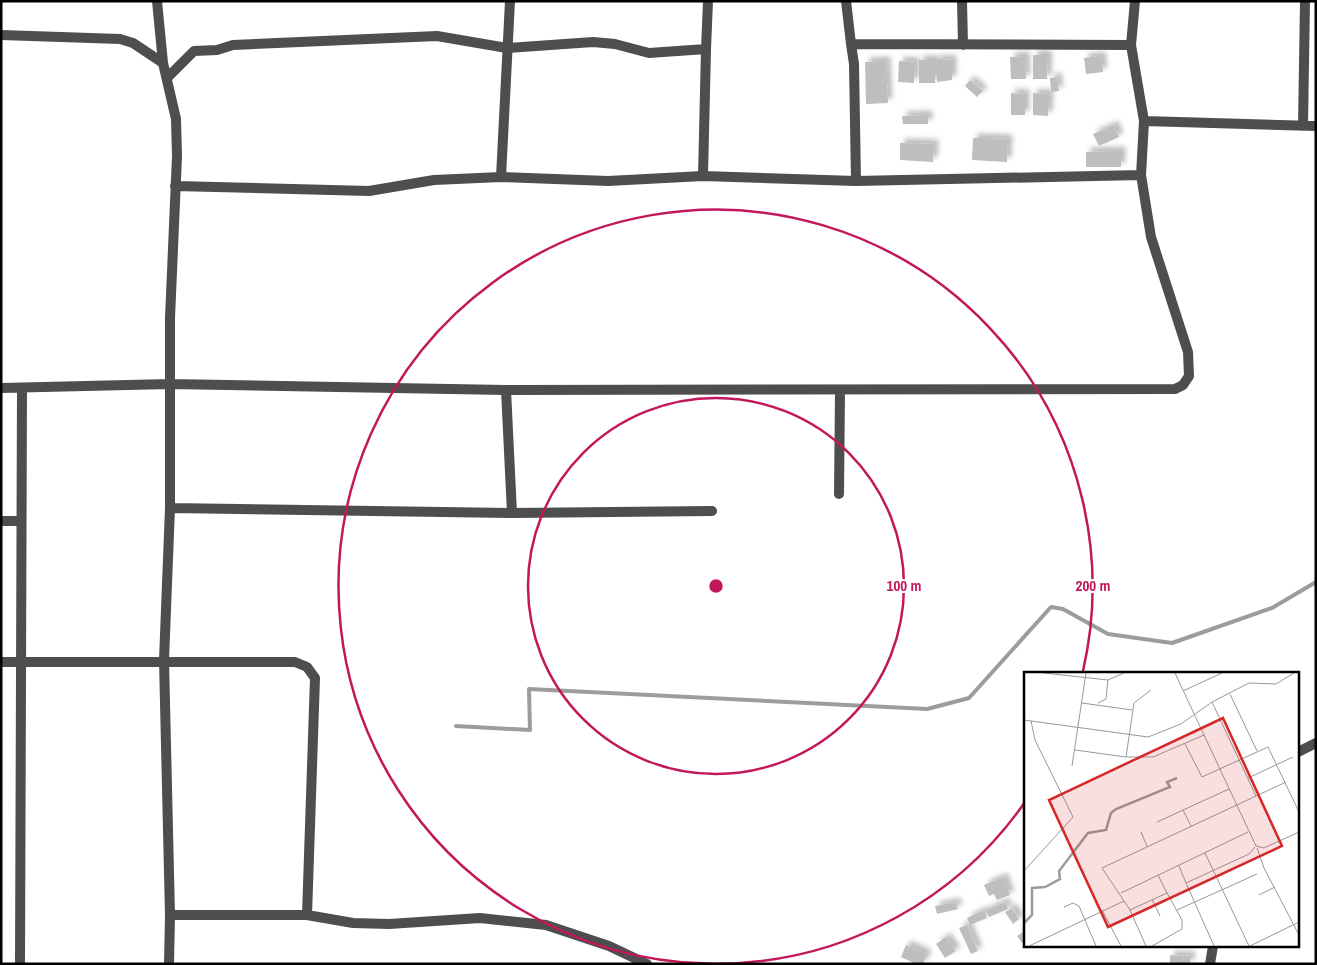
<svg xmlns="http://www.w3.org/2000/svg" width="1317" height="965" font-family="'Archivo Narrow',sans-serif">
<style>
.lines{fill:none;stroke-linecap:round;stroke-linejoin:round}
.stream{stroke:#9c9c9c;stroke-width:4}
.building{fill:#bebebe;filter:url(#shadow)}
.minor{stroke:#4e4e4e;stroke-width:10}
.ring{fill:none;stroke:#c2185b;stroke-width:2.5}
.inset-river{fill:none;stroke:#9c9c9c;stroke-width:2.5}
.inset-road{fill:none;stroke:#999;stroke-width:1}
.view{fill:#d62828;fill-opacity:0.15;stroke:#d62828;stroke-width:2.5}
.inset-edge{fill:none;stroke:#000;stroke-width:2.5}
.centre{fill:#c2185b;stroke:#fff;stroke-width:2.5}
.ring-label{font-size:15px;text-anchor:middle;font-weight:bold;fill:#c2185b;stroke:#fff;stroke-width:4;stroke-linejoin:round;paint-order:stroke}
</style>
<defs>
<filter id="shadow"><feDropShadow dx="4.5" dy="-4.5" stdDeviation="2.5" flood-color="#0004"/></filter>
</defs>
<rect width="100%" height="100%" fill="#fff"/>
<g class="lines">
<path class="stream" d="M456,726L530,730L529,689L927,709L969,698L1051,607L1063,609L1108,634L1172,643L1272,608L1316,582"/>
</g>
<path class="building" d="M1033,55H1048L1047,79H1033Z
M1025,56L1026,79H1011L1010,57Z
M1101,56L1103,72L1086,74L1084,58Z
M937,59L952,60V80L937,82Z
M919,60H935V83H919Z
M886,61L888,103L866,104L865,62Z
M899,61L915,62L914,83L898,82Z
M1057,77L1059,91L1051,92L1050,78Z
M970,80L983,91L977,97L965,86Z
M1011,93L1025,94V115H1011Z
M1033,93L1049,94L1048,116L1033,115Z
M928,115V124H903L902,116Z
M1114,125L1119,137L1099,146L1093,134Z
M973,138L1008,139L1007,162L972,160Z
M900,143L934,144L933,162L900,160Z
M1121,151V167H1086V152Z
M1003,877L1010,895L997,900L994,894L989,896L984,885Z
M956,902L958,909L937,914L935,906Z
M1005,902L1008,909L989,917L986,910Z
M1012,908L1019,919L1013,924L1005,912Z
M984,910L987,918L970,925L967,918Z
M967,925L978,951L971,954L959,928Z
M1026,930V941L1022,943L1017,936Z
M946,937L956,951L945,958L936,944Z
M906,945L927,954L923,964H916L901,957Z
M1170,955L1191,956L1190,964H1170Z"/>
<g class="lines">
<path class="minor" d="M157,1L163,63
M846,1L851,44
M962,1L963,45
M1,35L120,39L133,43L163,63L176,119L177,156L170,318V508L164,660L170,915L169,964
M706,49L708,1
M167,78L194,51L217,50L233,45L437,36L507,48L593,42L615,44L649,53L706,49L703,176
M1144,121L1316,126
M1303,126L1305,1
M501,177L510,1
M856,181L854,64L851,44L1131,45
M175,186L369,191L434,180L501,177L608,181L703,176L856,181L1141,175
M1,388L170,384L506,390L1175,389L1183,385L1189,376L1188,352L1151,237L1141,175L1144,121L1131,45L1135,1
M506,390L512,513
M839,494L840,391
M170,508L512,513L712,511
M1,521H21
M1,662H295L307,667L315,678L307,915
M1298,752L1316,743
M170,915H307L353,923L389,924L480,918L546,925L609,946L647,964
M20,964L22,388
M1210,964L1213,946"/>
</g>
<g class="ring">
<circle cx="716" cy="586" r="188"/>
<path d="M1025 802A377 377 0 1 1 1083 671"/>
</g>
<g transform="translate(1024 672)">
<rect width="275" height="275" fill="#fff"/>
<path class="inset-river" d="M0,251L8,243V216L21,215L36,207L35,199L64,161L82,158L87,141L92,137L146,115L143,110L153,106"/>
<path class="inset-road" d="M20,1L84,8L100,1M151,1L232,174L240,176L275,160M159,19L198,1M206,22L233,79M188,30L232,124M58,31L108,38M74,31L82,27L84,8M0,48L124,65L157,52L188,30L225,11L252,12L270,1M161,72L178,105L244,75L275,140M51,78L102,85L110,31L127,18M102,85H129L180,63M48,94L62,1M224,106L269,85M159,138L167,154M133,150L205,117M117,160L123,174M233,176L240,196L275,263M181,181L225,274M155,194L162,211L225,182L231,175M0,199L49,145L11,68L7,49M162,211L190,274M97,221L224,160M235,223L251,215M128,227L136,244M40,235L49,231L55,234L72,274M78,238L97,274M106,238L143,221L134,203M153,238L233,202M5,274L100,229M122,274L106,238L78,196L262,110M128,274L158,257V248L143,221M226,274L275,250"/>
<path class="view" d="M199,46L258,174L84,255L25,128Z"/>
<rect width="275" height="275" class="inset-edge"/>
</g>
<circle cx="716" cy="586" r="8" class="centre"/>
<g class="ring-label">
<text x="904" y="591">100 m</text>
<text x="1093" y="591">200 m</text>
</g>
<rect width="1317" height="965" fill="none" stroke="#000000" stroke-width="5"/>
</svg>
